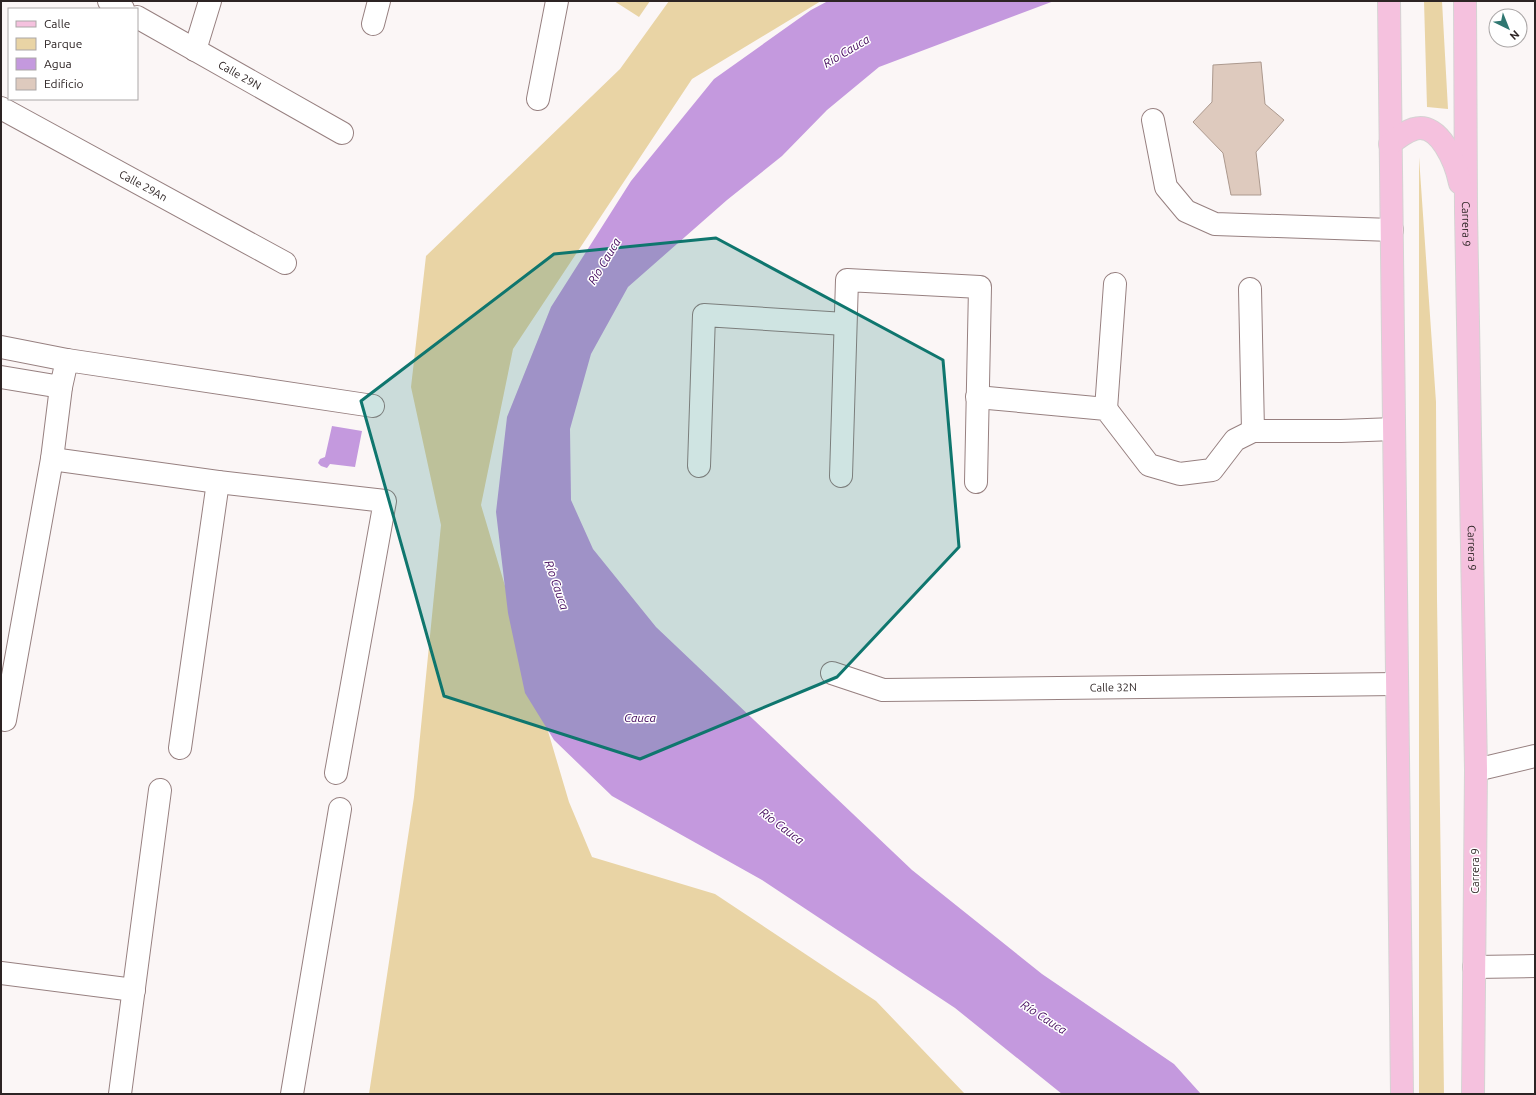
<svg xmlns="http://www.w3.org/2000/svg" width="1536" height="1095" font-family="Ubuntu,sans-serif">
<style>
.green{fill:#e9d4a5}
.water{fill:#c499de}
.building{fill:#decabe;stroke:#ac998e}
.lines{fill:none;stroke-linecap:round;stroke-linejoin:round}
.minor-casing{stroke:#978080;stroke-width:24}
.major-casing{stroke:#d5d3d3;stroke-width:24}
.minor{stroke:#fff;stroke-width:22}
.major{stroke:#f5c1de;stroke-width:22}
.marked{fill:#0f766e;fill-opacity:0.2;stroke:#0f766e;stroke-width:3;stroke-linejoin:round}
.labels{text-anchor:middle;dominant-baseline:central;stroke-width:3;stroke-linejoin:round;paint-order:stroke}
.street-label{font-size:11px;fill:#2d2424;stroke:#fff}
.water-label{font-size:12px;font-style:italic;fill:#43085c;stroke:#fff}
</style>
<rect width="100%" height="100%" fill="#fbf6f6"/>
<path class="green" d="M614,1H650L639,17Z
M669,1H821L692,79L513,349L481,505L569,802L592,857L715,894L876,1001L965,1094H369L414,797L441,525L411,387L426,256L620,69Z
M1424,1H1442L1448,109L1427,107Z
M1419,157L1436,402L1437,599L1444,1094H1419Z"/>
<path class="water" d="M828,1H1054L879,67L827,110L782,156L727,200L628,287L591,354L570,429L571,500L593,549L656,627L912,870L1042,974L1174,1064L1201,1094H1062L955,1008L762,880L612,796L554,740L525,693L508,613L496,512L507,417L551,307L631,181L714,79L811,10Z
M332,426L362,431L355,467L330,464L327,468L321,466L318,463L320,459L325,457Z"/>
<path class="building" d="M1261,62L1265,104L1284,120L1256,152L1261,195H1231L1223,153L1193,122L1212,102L1213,65Z"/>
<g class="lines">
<g class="minor-casing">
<g id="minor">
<path d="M109,1L123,9"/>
<path id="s1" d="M137,17L342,133"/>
<path d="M373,24L379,1"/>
<path d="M195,50L210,1"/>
<path d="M538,99L557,1"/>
<path id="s2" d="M1,108L285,263"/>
<path d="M1153,120L1166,187L1186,211L1215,224L1392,230"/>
<path d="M1250,289L1253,431"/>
<path d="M1,347L67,360"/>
<path d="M1,377L61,387L67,360L373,406"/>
<path d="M977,397L1106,409L1149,465L1180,474L1212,470L1235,440L1253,431H1341L1394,429"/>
<path d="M1106,409L1115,284"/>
<path d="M52,459L218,482L385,501L336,773"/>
<path d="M699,466L704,315L845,324"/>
<path d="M841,476L847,280L980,287L976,482"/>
<path id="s3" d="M832,673L883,690L1397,684"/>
<path d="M5,720L52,459L61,387"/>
<path d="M180,748L218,482"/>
<path d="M1476,770L1535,756"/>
<path d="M1474,967L1535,966"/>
<path d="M1,973L134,990"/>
<path d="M120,1094L160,790"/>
<path d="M292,1094L340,809"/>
</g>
</g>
<g class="major-casing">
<g id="major">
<path d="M1389,1L1402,1094"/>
<path id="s4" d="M1465,1L1466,211L1476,770L1473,1094"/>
<path d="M1390,144C1397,138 1405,132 1414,129C1440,121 1456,164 1460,183"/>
</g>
</g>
<use href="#minor" class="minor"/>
<use href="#major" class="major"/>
</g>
<path class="marked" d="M716,238L943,360L959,547L837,677L640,759L444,696L361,401L554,254Z"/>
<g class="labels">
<g class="street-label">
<text stroke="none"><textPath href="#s1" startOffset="118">Calle 29N</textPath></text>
<text stroke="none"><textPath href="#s2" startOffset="162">Calle 29An</textPath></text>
<text stroke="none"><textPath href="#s4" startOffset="223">Carrera 9</textPath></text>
<text stroke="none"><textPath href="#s4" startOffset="547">Carrera 9</textPath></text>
<text stroke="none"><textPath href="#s3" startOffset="284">Calle 32N</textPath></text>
<text transform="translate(1475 871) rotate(-90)">Carrera 9</text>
</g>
<g class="water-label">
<text transform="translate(846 51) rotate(-31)">Río Cauca</text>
<text transform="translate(604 261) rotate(-59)">Río Cauca</text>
<text transform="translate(557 585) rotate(71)">Río Cauca</text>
<text x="640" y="717">Cauca</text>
<text transform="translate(782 826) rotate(37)">Río Cauca</text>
<text transform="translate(1044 1017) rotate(33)">Río Cauca</text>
</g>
</g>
<rect width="1536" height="1095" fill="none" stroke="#2d2424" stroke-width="4"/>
<rect x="8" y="8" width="130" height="92" fill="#ffffff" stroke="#aba7a7"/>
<rect x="16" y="21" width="20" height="6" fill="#f5c1de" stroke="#aba7a7"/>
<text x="44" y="28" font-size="12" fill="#2d2424">Calle</text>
<rect x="16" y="38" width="20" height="12" fill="#e9d4a5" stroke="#aba7a7"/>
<text x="44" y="48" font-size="12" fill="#2d2424">Parque</text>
<rect x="16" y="58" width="20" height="12" fill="#c499de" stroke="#aba7a7"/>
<text x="44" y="68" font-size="12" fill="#2d2424">Agua</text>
<rect x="16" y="78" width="20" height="12" fill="#decabe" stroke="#aba7a7"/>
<text x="44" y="88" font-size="12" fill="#2d2424">Edificio</text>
<g transform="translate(1508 28) rotate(137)"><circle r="19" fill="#ffffff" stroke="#aba7a7"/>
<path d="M0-3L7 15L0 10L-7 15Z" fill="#2f7771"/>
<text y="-6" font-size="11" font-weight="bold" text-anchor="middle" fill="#2d2424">N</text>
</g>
</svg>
